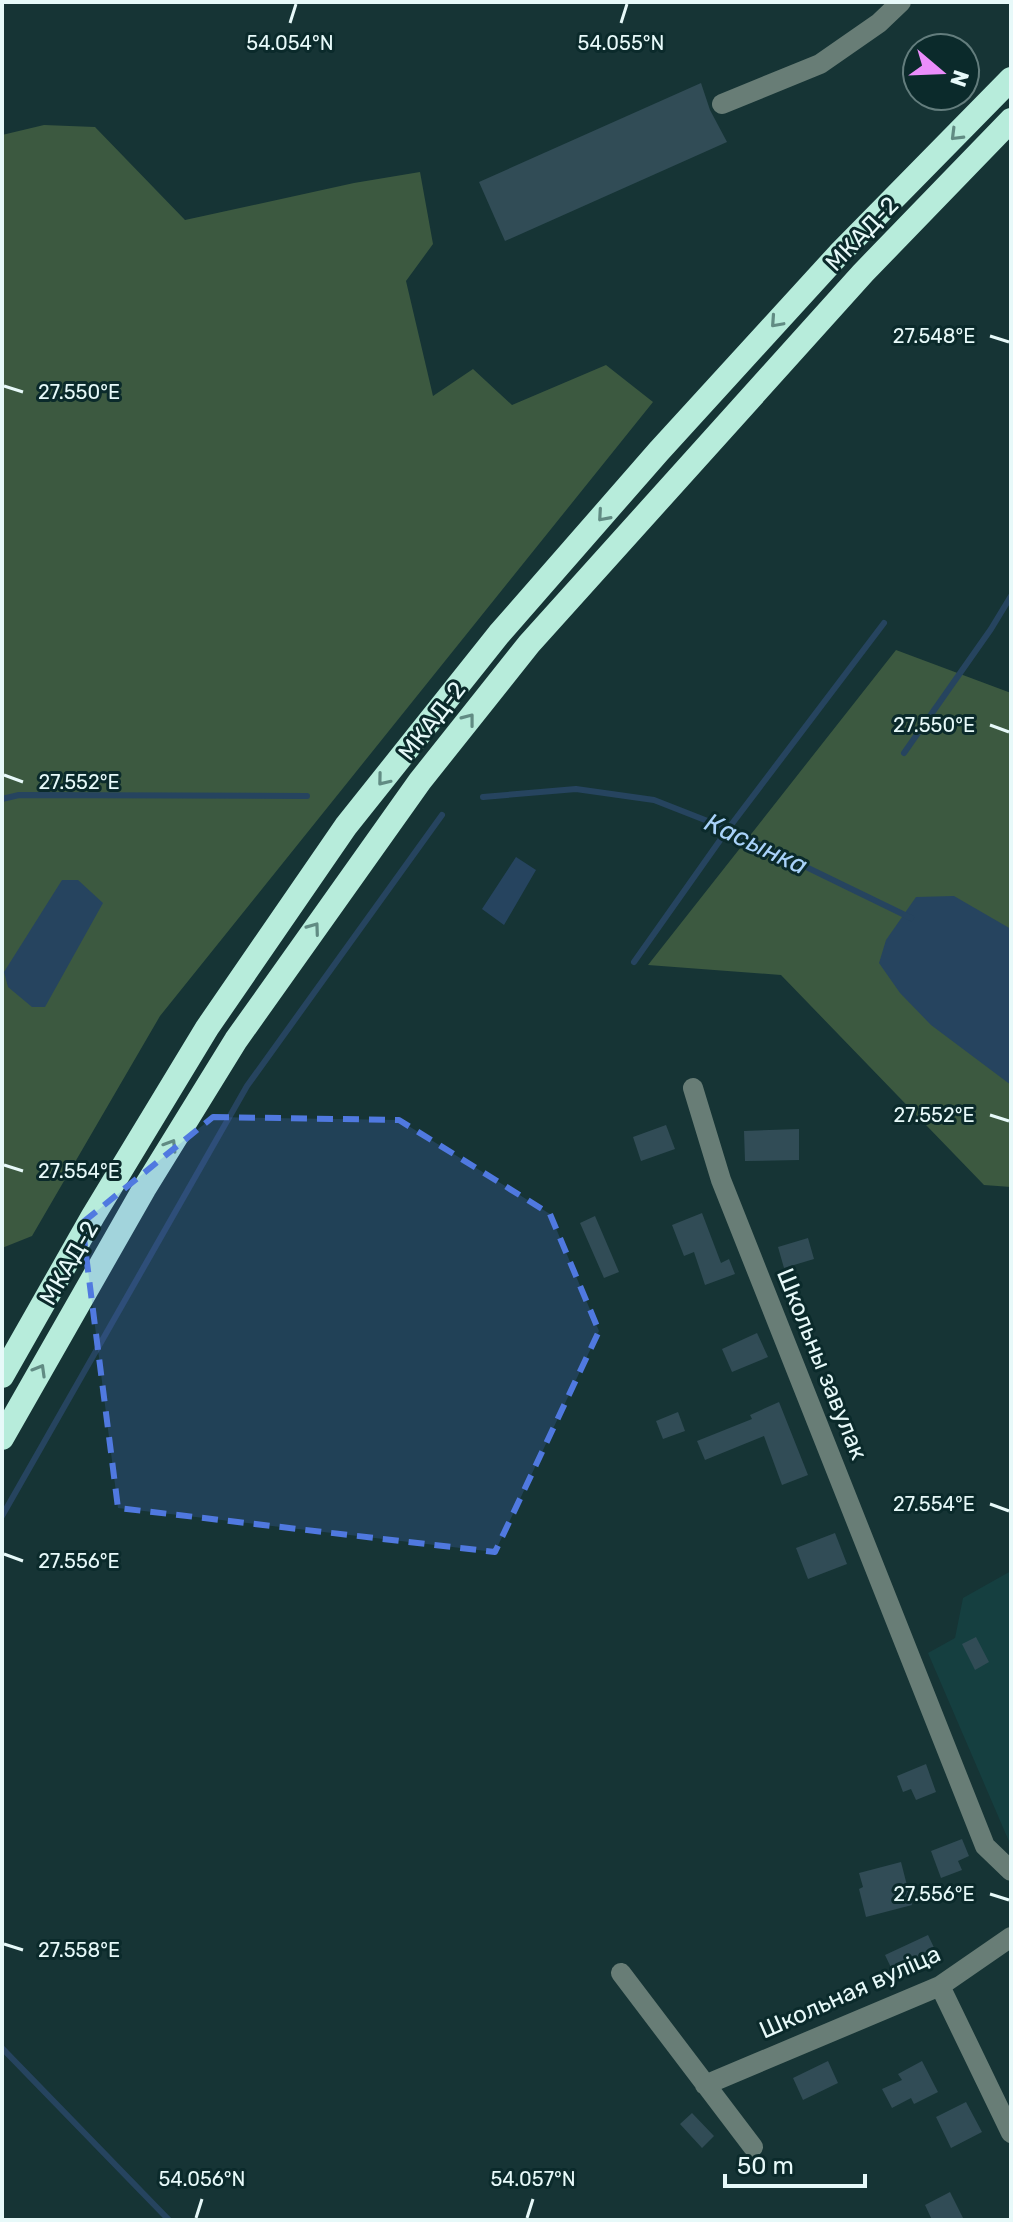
<svg xmlns="http://www.w3.org/2000/svg" width="1013" height="2222" font-family="Rubik,sans-serif">
<style>
.built{fill:#153f40}
.green{fill:#3c5940}
.water{fill:#26445f}
.lines{fill:none;stroke-linecap:round;stroke-linejoin:round}
.stream{stroke:#26445f;stroke-width:6}
.building{fill:#314c56}
.minor{stroke:#687d76;stroke-width:20}
.highway{stroke:#b7ecdb;stroke-width:24}
.oneway{stroke:#618b83}
.marked{fill:#5079e0;fill-opacity:0.2;stroke:#5079e0;stroke-width:6;stroke-dasharray:16 10;stroke-linejoin:round}
.ticks{fill:none;stroke:#e7f9f9;stroke-width:3}
.labels{text-anchor:middle;dominant-baseline:central;stroke-width:6;stroke-linejoin:round;paint-order:stroke}
.street-label{font-size:24px;fill:#e7f9f9;stroke:#0b2a2b}
.water-label{font-size:26px;font-style:italic;fill:#a9d2fa;stroke:#0b2a2b}
.ticks-label{font-size:20px;text-anchor:middle;fill:#e7f9f9;stroke:#0b2a2b;stroke-width:6;stroke-linejoin:round;paint-order:stroke}
</style>
<rect width="100%" height="100%" fill="#163435"/>
<path class="built" d="M1011,1571V1846L928,1653L955,1638L963,1598Z"/>
<path class="green" d="M44,125L95,127L185,220L354,183L420,172L433,244L406,281L433,396L473,369L512,405L606,365L653,402L160,1016L32,1236L2,1248V135Z
M896,650L1011,693V1187L984,1185L781,975L648,965Z"/>
<path class="water" d="M516,857L536,870L504,925L482,909Z
M62,880H78L103,903L45,1007H32L8,987L4,972Z
M954,896L1011,929V1085L931,1025L900,993L879,963L886,940L916,897Z"/>
<g class="lines">
<path class="stream" d="M904,753L991,629L1011,596
M483,797L576,789L654,800L728,829L911,918
M2,799L19,795L307,796
M634,962L728,829L884,623
M2,1516L247,1086L442,815
M2,2048L169,2220"/>
</g>
<path class="building" d="M701,83L710,110L727,142L505,241L479,182Z
M666,1125L675,1149L641,1161L633,1137Z
M799,1129V1160L745,1161L744,1131Z
M702,1213L721,1263L729,1259L735,1274L705,1285L694,1252L684,1256L672,1225Z
M595,1216L619,1272L604,1278L580,1223Z
M808,1238L814,1259L784,1268L778,1247Z
M757,1333L768,1357L732,1372L722,1349Z
M779,1402L808,1475L782,1485L764,1436L705,1460L697,1441L752,1419L750,1415Z
M678,1412L685,1431L663,1439L656,1421Z
M835,1533L847,1564L808,1579L796,1548Z
M976,1637L989,1662L975,1670L962,1644Z
M926,1764L936,1792L916,1800L911,1789L903,1792L897,1776Z
M962,1839L969,1856L958,1861L962,1870L941,1878L931,1851Z
M901,1862L912,1905L866,1917L859,1889L863,1887L859,1873Z
M928,1935L938,1956L895,1976L885,1955Z
M828,2061L838,2083L803,2100L793,2078Z
M922,2061L938,2092L914,2104L911,2098L892,2108L882,2089L902,2080L898,2074Z
M966,2102L982,2132L951,2148L936,2117Z
M692,2113L714,2136L702,2148L680,2124Z
M950,2192L964,2220H932L925,2205Z"/>
<g class="lines">
<path class="minor" d="M722,104L820,64L879,23L901,2
M693,1088L721,1180L985,1846L1011,1871
M621,1973L753,2147
M940,1986L1011,2133
M705,2085L940,1986L1011,1937"/>
<path class="highway" d="M2,1376L93,1216L207,1028L346,826L499,634L659,451L839,254L1011,79
M2,1438L144,1189L236,1040L420,781L529,644L863,273L1011,120"/>
</g>
<defs><path id="oneway-chevron" d="M-2-3.5L2.5 0L-2 3.5" fill="none" stroke-width="1.6" stroke-linecap="round" stroke-linejoin="round" transform="scale(2)"/></defs>
<g class="oneway">
<use href="#oneway-chevron" transform="translate(956 135) rotate(135)"/>
<use href="#oneway-chevron" transform="translate(776 322) rotate(132)"/>
<use href="#oneway-chevron" transform="translate(603 516) rotate(131)"/>
<use href="#oneway-chevron" transform="translate(469 719) rotate(-52)"/>
<use href="#oneway-chevron" transform="translate(383 780) rotate(129)"/>
<use href="#oneway-chevron" transform="translate(314 928) rotate(-54)"/>
<use href="#oneway-chevron" transform="translate(171 1145) rotate(-58)"/>
<use href="#oneway-chevron" transform="translate(40 1370) rotate(-60)"/>
</g>
<path class="marked" d="M213,1117L399,1120L550,1214L599,1331L495,1552L118,1508L82,1223Z"/>
<path class="ticks" d="M290,23L296,4M621,23L627,4M990,336L1009,342M4,386L23,392M990,725L1009,732M4,775L23,782M990,1115L1009,1121M4,1165L23,1171M990,1504L1009,1511M4,1554L23,1561M990,1894L1009,1900M4,1944L23,1950M196,2218L202,2199M527,2218L533,2199"/>
<g class="labels">
<g class="street-label">
<text transform="translate(862 234) rotate(-46)">МКАД-2</text>
<text transform="translate(432 721) rotate(-52)">МКАД-2</text>
<text transform="translate(69 1263) rotate(-60)">МКАД-2</text>
<text transform="translate(822 1364) rotate(68)">Школьны завулак</text>
<text transform="translate(850 1992) rotate(-24)">Школьная вуліца</text>
</g>
<g class="water-label">
<text transform="translate(756 844) rotate(25)">Касынка</text>
</g>
</g>
<g class="ticks-label">
<text x="290" y="50">54.054°N</text>
<text x="621" y="50">54.055°N</text>
<text x="934" y="343">27.548°E</text>
<text x="79" y="399">27.550°E</text>
<text x="934" y="732">27.550°E</text>
<text x="79" y="789">27.552°E</text>
<text x="934" y="1122">27.552°E</text>
<text x="79" y="1178">27.554°E</text>
<text x="934" y="1511">27.554°E</text>
<text x="79" y="1568">27.556°E</text>
<text x="934" y="1901">27.556°E</text>
<text x="79" y="1957">27.558°E</text>
<text x="202" y="2186">54.056°N</text>
<text x="533" y="2186">54.057°N</text>
</g>
<rect width="1013" height="2222" fill="none" stroke="#e7f9f9" stroke-width="8"/>
<g transform="translate(941 72) rotate(109)"><circle r="38" fill="#0b2a2b" stroke="#637d7d" stroke-width="2"/>
<path d="M0-6L14 30L0 20L-14 30Z" fill="#eb8dfb"/>
<text y="-12" font-size="22" font-weight="bold" text-anchor="middle" fill="#e7f9f9">N</text>
</g>
<path d="M725 2174v12h140v-12" fill="none" stroke="#e7f9f9" stroke-width="4"/>
<text x="737" y="2174" font-size="24" fill="#e7f9f9" stroke="#0b2a2b" stroke-width="6" paint-order="stroke">50 m</text>
</svg>
